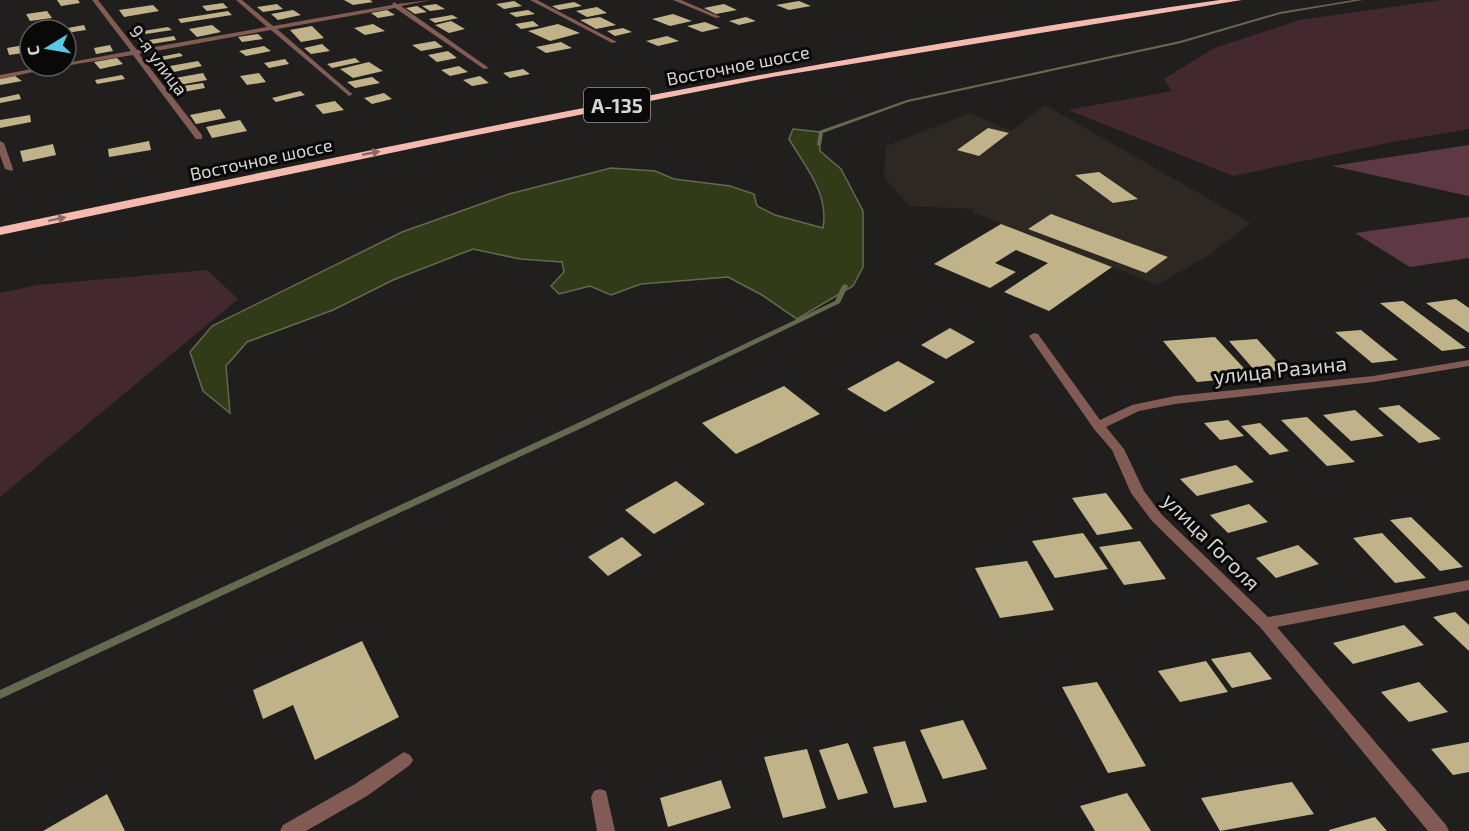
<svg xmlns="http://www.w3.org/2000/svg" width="1469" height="831" font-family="'Exo 2',sans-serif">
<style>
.built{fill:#2e2822}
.green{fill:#432830}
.forest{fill:#5e3844}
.water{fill:#323b18;stroke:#646950;stroke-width:1.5}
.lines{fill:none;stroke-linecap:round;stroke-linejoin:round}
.stream{fill:#646950;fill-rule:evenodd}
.building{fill:#c0b38a}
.street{fill:#825b54;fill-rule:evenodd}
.highway{fill:#f4baaf;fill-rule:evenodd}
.oneway{fill:#8b6a64}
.labels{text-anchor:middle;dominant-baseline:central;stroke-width:6;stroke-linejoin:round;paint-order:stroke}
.far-street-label{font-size:18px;fill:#d7d5d4;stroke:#0a0909}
.shield{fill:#0a0909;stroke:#9a9897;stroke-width:1.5}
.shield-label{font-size:20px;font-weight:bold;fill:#d7d5d4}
.street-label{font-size:21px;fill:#d7d5d4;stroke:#0a0909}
</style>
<rect width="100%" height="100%" fill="#211f1d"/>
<path class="built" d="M1045,105L1251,223L1209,255L1157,285L972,212L976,209L909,206L884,177L886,146L970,113L1011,131Z"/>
<path class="green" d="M1441,0H1469V129L1397,141L1233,176L1068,110L1172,91L1164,79L1214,48L1300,20Z
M207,270L238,299L0,497V293L38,285Z"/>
<path class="forest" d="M1469,145V196L1332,166Z
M1469,217V258L1410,267L1355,233Z"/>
<path class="water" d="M793,129L820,132V151L841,169L863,211V267L853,286L797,319L762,295L728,277L641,284L611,295L590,286L559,294L551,286L564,272L562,262L520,259L473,249L393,280L333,310L247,342L226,366L230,413L203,391L190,352L212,326L402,232L509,194L611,168L655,171L674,179L730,186L754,194L757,206L775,215L823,228C829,193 806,168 789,139Z"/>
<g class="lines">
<path class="stream" d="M1354,0H1363L1280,14L1181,43L908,102L823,133L821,145L819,146L817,145L819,131L907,100L1180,41L1280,12Z
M845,284L848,286L840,303L586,426L0,699V690L580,422L835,301L842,286Z"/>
</g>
<path class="building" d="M57,0H78L80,3L61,6Z
M344,0H370L373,2L353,5Z
M514,1L522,6L504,9L496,4Z
M799,1L811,6L789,10L776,5Z
M574,2L582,6L559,10L552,6Z
M223,3L228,8L207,11L202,6Z
M277,4L283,9L263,12L257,7Z
M436,4L445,9L430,11L422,6Z
M724,4L737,10L716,14L704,8Z
M153,5L159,11L124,17L119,10Z
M417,6L427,12L415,14L406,8Z
M597,7L607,13L587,17L576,11Z
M293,10L301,15L278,20L271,14Z
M387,10L395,15L378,18L371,13Z
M528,10L535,14L516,17L509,13Z
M47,11L52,18L30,21L26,14Z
M228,11L232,15L181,23L178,19Z
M673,14L692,21L670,26L652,19Z
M452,15L458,18L435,23L429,19Z
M600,17L616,25L596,29L580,20Z
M746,17L756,21L739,25L729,21Z
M451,21L465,29L449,33L435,25Z
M533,21L539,26L521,29L515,24Z
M705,22L720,28L702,32L687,26Z
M373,24L385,31L365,35L354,28Z
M558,24L580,33L550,41L528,31Z
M84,25L86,30L66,33V30H57Z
M212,25L221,32L197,37L189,29Z
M312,26L324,38L301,42L290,30Z
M168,27L172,30L146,34L143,31Z
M623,28L632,32L615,36L607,31Z
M258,34L263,39L242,42L238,37Z
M174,36L176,40L145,45L143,41Z
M667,36L679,41L658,46L646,41Z
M435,41L443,47L421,51L412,45Z
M561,42L572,48L546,53L536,47Z
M30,44V52L9,55L7,48Z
M322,44L330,51L311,54L304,48Z
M110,45L113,51L96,54L94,48Z
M264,46L271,51L246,56L239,51Z
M448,51L457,58L437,62L428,55Z
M180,53L183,56L153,62L150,59Z
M117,58L123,64L100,69L94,62Z
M355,58L360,62L332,68L327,64Z
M285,59L289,64L269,68L264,63Z
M198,61L202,66L174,72L170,66Z
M369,62L383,71L353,78L340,69Z
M459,66L468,72L450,76L441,70Z
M523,69L530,74L510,78L503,73Z
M203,73L207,80L179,85L175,78Z
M259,73L266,82L247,85L240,76Z
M122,75L125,79L97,84L95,80Z
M15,76L22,81L0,85V79Z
M480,76L489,83L472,86L463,80Z
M372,77L380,83L355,88L347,82Z
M203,83L205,88L178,93L176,87Z
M300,91L305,95L276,102L272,98Z
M384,93L392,99L372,104L364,98Z
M19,94L21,99L0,103V98Z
M335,101L344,110L323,114L315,105Z
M220,109L226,118L196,124L190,115Z
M30,115L31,122L0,128V120Z
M240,120L247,131L212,138L206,127Z
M988,128L1009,133L979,156L957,150Z
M149,141L151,150L109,157L108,149Z
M53,144L56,155L23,162L20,151Z
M1099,172L1138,199L1113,203L1075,175Z
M1051,214L1168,257L1146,273L1028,229Z
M1001,224L1112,267L1049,311L1004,292L1048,263L1016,250L995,263L1016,272L990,288L934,264Z
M1456,299L1469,308V333L1426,303Z
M1403,301L1466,348L1442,351L1380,303Z
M950,328L975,342L946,359L921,345Z
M1361,330L1398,360L1372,363L1335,332Z
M1215,337L1252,377L1197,382L1163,341Z
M1257,339L1285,370L1256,372L1229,341Z
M898,361L935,382L885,412L847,389Z
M784,386L820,414L736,454L702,423Z
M1399,405L1441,439L1419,443L1378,408Z
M1355,410L1384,436L1351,441L1323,415Z
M1307,417L1355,462L1327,466L1281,420Z
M1228,420L1244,436L1220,440L1204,423Z
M1260,423L1289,451L1270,455L1241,426Z
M1236,465L1254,482L1197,496L1180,479Z
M676,481L705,504L654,534L625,510Z
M1106,493L1133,529L1097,535L1072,498Z
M1249,504L1268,522L1228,533L1210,515Z
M1411,517L1463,567L1440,571L1390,520Z
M1083,533L1108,569L1055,578L1032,541Z
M1382,533L1426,578L1395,583L1353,538Z
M622,537L642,555L608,576L588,557Z
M1140,541L1166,579L1124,585L1099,547Z
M1298,545L1319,564L1276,578L1256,558Z
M1027,561L1054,610L1000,618L975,568Z
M1455,612L1469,625V651L1433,617Z
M1404,625L1424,645L1353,664L1333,643Z
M362,641L399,717L315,760L293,705L263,719L253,690Z
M1250,652L1272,679L1232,688L1211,659Z
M1206,661L1228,692L1180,702L1158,671Z
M1097,682L1146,766L1108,773L1062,687Z
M1419,682L1448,712L1409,722L1381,692Z
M963,720L987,769L943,779L920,730Z
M905,741L927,802L894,808L873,747Z
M1469,742V772L1453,775L1431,749Z
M848,743L868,793L838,800L819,750Z
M807,749L826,808L783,818L764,757Z
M721,780L731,808L668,827L660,798Z
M1292,782L1314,814L1220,831L1201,798Z
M1127,793L1151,831H1095L1080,806Z
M107,794L125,831H43Z
M1375,817L1387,831H1329V830Z"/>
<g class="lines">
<path class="street" d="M92,0H98L137,50L267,27L236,0H242L273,26L392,5L394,2L397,4L431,0L401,6L489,68L484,69L395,8L277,29L351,93L353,94L349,96L271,30L139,54L202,135V139H196L133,55L64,66H66V63L131,51Z
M530,0H537L617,42L612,43Z
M673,0H681L721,17L716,18Z
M48,66H62L0,79V75Z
M0,141L4,143L13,169L12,171L5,169L0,155Z
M1034,333L1038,334L1100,420L1132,405L1175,396L1373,376L1469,360V366L1373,382L1175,404L1139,411L1106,427L1124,449L1144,491L1162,515L1268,617L1469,580V590L1277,627L1446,825L1449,831H1428L1260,627L1152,521L1131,493L1112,450L1094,429L1029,336Z
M404,752L410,755L413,760L410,765L367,796L306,831H280L283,825L355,784Z
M600,789L606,791L615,831H597L591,797L594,791Z"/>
<path class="highway" d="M1220,0H1242L772,77L462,138L0,235V227C405,142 810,58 1220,0Z"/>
</g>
<defs><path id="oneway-solid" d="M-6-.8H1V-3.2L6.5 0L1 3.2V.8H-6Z" transform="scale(1.5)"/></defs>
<g class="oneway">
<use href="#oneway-solid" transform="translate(371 153) rotate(-11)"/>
<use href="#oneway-solid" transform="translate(57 219) rotate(-12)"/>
</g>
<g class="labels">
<g class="far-street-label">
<text transform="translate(159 60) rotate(53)">9-я улица</text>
<text transform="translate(738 65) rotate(-11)">Восточное шоссе</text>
<text transform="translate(261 159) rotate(-12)">Восточное шоссе</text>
</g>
<rect class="shield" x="584" y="88" width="66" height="34" rx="4.5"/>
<g class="shield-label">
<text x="617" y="105">А-135</text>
</g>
<g class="street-label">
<text transform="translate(1280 369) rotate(-6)">улица Разина</text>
<text transform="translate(1212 541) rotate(45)">улица Гоголя</text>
</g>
</g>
<g transform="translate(48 48) rotate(259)"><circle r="28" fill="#0a0909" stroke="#5c5b5a" stroke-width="1.5"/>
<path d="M0-4.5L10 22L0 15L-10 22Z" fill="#57c9e2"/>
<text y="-9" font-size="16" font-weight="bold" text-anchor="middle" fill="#d7d5d4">С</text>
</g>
</svg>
